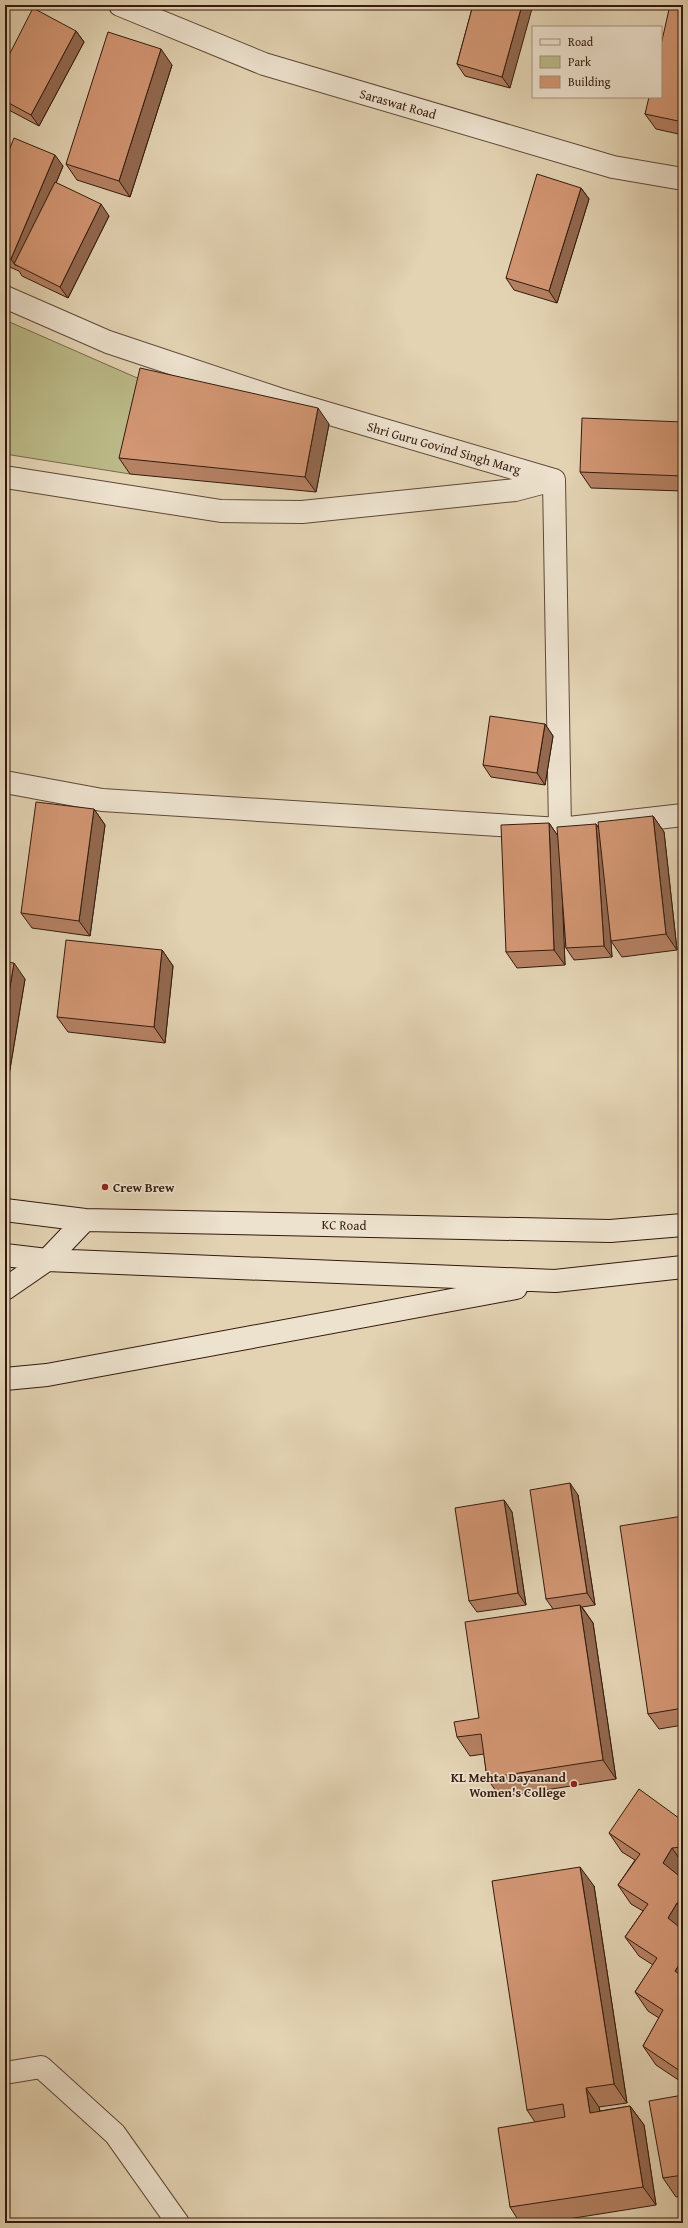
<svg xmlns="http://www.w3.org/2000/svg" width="688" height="2228" font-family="'Gentium Book Plus',serif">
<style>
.green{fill:#bbba88;stroke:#786a4b}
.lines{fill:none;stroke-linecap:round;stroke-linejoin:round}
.street-casing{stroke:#604837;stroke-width:24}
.secondary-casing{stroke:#341a0e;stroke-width:24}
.street{stroke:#ede2ce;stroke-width:22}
.secondary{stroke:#ede2ce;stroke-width:22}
.wall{fill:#b58163;stroke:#341a0e}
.shaded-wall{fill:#936950;stroke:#341a0e}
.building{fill:#d29673;stroke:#341a0e}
.poi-dot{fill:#8f2418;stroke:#ede2ce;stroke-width:1.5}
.labels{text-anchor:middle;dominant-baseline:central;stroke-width:3.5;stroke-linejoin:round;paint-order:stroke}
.street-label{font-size:13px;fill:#341a0e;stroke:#ede2ce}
.poi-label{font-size:13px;font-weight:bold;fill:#341a0e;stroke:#ede2ce;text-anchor:start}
</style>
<rect width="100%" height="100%" fill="#e3d3b3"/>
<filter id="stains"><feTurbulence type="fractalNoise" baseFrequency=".005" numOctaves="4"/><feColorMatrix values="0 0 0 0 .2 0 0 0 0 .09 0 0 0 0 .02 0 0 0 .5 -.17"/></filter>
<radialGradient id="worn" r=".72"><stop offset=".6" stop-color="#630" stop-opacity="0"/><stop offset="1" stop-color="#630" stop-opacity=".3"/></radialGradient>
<path class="green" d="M5,320L151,384L130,474L5,454Z"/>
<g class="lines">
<g class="street-casing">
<path id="street" d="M120,5L264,64L613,167L683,179
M5,297L108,342L279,399L554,480
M5,477L221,511L302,512L515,490L553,480
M554,480L560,829
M5,782L102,800L560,829L683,815
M5,2073L41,2067L115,2134L178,2223"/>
</g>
<g class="secondary-casing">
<path id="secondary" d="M5,1210L85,1220L610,1231L683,1225
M5,1255L47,1260L555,1281L683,1267
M5,1289L47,1260L85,1220
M5,1379L47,1375L516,1288"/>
</g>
<use href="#street" class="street"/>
<use href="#secondary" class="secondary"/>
</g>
<path class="wall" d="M473,5L510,88L465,76L457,64Z
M683,5V135L656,129L645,114Z
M76,31L84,42L39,126L5,108V63Z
M172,65L130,197L77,180L66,164Z
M5,160L63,166L56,183L109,216L68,298L22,276L19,271L5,265Z
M581,188L589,199L557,303L514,290L506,278Z
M683,422V491L591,488L580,472Z
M329,424L316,492L130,474L119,458Z
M545,724L553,736L545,785L491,777L483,765Z
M94,809L105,825L90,936L32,928L21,913Z
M653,816L664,832L677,950L622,957L611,941L610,932L612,957L574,960L566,948L562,899L565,965L517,968L506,952L549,823L558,836L596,824L599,829Z
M162,950L173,966L165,1043L68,1032L57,1017Z
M5,962L25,979L8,1081H5Z
M578,1495L595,1605L582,1607L593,1623L616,1779L500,1797L487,1778L484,1754L470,1756L457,1737L479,1718L553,1609L546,1599Z
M504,1500L512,1512L526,1605L477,1612L469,1601Z
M683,1516V1725L659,1729L648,1714Z
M683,1821V1871L680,1876L683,1879V2083L656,2065L643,2046L659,2018L648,2011L635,1992L653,1965L639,1956L625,1937L643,1911L631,1904L618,1885L635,1860L622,1852L609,1833Z
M594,1886L627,2103L599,2107L600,2111L630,2106L644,2125L656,2205L543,2223H520L510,2207L535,2122L527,2110Z
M683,2095V2196L676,2197L663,2178Z"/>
<path class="shaded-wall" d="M522,5H533L510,88L502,77Z
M76,31L84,42L39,126L31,115Z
M161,49L172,65L130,197L119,181Z
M55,155L63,166L21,267L15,265L11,259Z
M581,188L589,199L557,303L549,291Z
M101,204L109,216L68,298L60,287Z
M318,408L329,424L316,492L305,477Z
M545,724L553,736L545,785L537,773Z
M94,809L105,825L90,936L79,921Z
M653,816L664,832L677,950L666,934Z
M549,823L560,839L565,965L554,950Z
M596,824L604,836L612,957L604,946Z
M162,950L173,966L165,1043L154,1027Z
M14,963L25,979L8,1081L5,1077V1016Z
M570,1483L578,1495L595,1605L587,1593Z
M504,1500L512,1512L526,1605L518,1593Z
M580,1605L593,1623L616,1779L603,1760Z
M672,1848L683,1864V1871L676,1882L663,1863Z
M580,1867L594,1886L627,2103L614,2084Z
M677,1903L683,1912V1933L668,1918Z
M683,1959V1982L675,1971Z
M586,2088L599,2107L603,2131L590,2113Z
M630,2106L644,2125L656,2205L643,2187Z"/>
<path class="building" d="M473,5H522L502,77L457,64Z
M670,5H683V122L645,114L649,97H661V45Z
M33,8L76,31L31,115L5,101V63Z
M108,32L161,49L119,181L66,164Z
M14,138L55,155L11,259L5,257V160Z
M537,174L581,188L549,291L506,278Z
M55,182L101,204L60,287L14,264Z
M140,368L318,408L305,477L119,458Z
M582,418L683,422V476L580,472Z
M490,716L545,724L537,773L483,765Z
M36,802L94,809L79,921L21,913Z
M653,816L666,934L611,941L598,822Z
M549,823L554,950L506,952L501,825Z
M596,824L604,946L566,948L557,827Z
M66,940L162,950L154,1027L57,1017Z
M5,962L14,963L5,1016Z
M570,1483L587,1593L546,1599L530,1490Z
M504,1500L518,1593L469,1601L455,1508Z
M683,1516V1708L648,1714L620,1526Z
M580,1605L603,1760L487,1778L481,1734L457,1737L454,1722L479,1718L465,1622Z
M639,1789L683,1821V1847L672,1848L663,1863L683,1879V1902L677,1903L668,1918L683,1930V1959L675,1971L683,1977V2024L682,2026L683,2027V2073L643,2046L663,2010L635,1992L657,1958L625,1937L648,1904L618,1885L640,1854L609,1833Z
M580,1867L614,2084L586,2088L590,2113L630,2106L643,2187L510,2207L498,2128L565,2117L563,2104L527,2110L492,1881Z
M683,2095V2175L663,2178L649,2101Z"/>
<g class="poi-dot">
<circle cx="105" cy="1187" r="4"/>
<circle cx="574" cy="1784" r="4"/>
</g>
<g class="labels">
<g class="street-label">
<text transform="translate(398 104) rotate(16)">Saraswat Road</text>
<text transform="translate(444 448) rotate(16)">Shri Guru Govind Singh Marg</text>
<text transform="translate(344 1225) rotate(1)">KC Road</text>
</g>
<g class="poi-label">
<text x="113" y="1187">Crew Brew</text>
<text x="566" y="1777" text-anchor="end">KL Mehta Dayanand<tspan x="566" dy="15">Women's College</tspan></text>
</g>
</g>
<rect width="688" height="2228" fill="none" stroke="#e3d3b3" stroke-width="20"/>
<rect x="6" y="6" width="676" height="2216" fill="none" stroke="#341a0e" stroke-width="2"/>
<rect x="10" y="10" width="668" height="2208" fill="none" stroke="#341a0e"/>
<rect x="532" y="26" width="130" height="72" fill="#ede2ce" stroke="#a39281"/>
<rect x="540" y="39" width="20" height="6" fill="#ede2ce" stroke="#a39281"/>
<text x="568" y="46" font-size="12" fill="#341a0e">Road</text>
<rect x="540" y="56" width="20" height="12" fill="#bbba88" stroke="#a39281"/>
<text x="568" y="66" font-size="12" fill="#341a0e">Park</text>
<rect x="540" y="76" width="20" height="12" fill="#d29673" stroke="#a39281"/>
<text x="568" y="86" font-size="12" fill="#341a0e">Building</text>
<rect width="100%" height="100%" filter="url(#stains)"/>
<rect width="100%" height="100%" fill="url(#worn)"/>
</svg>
